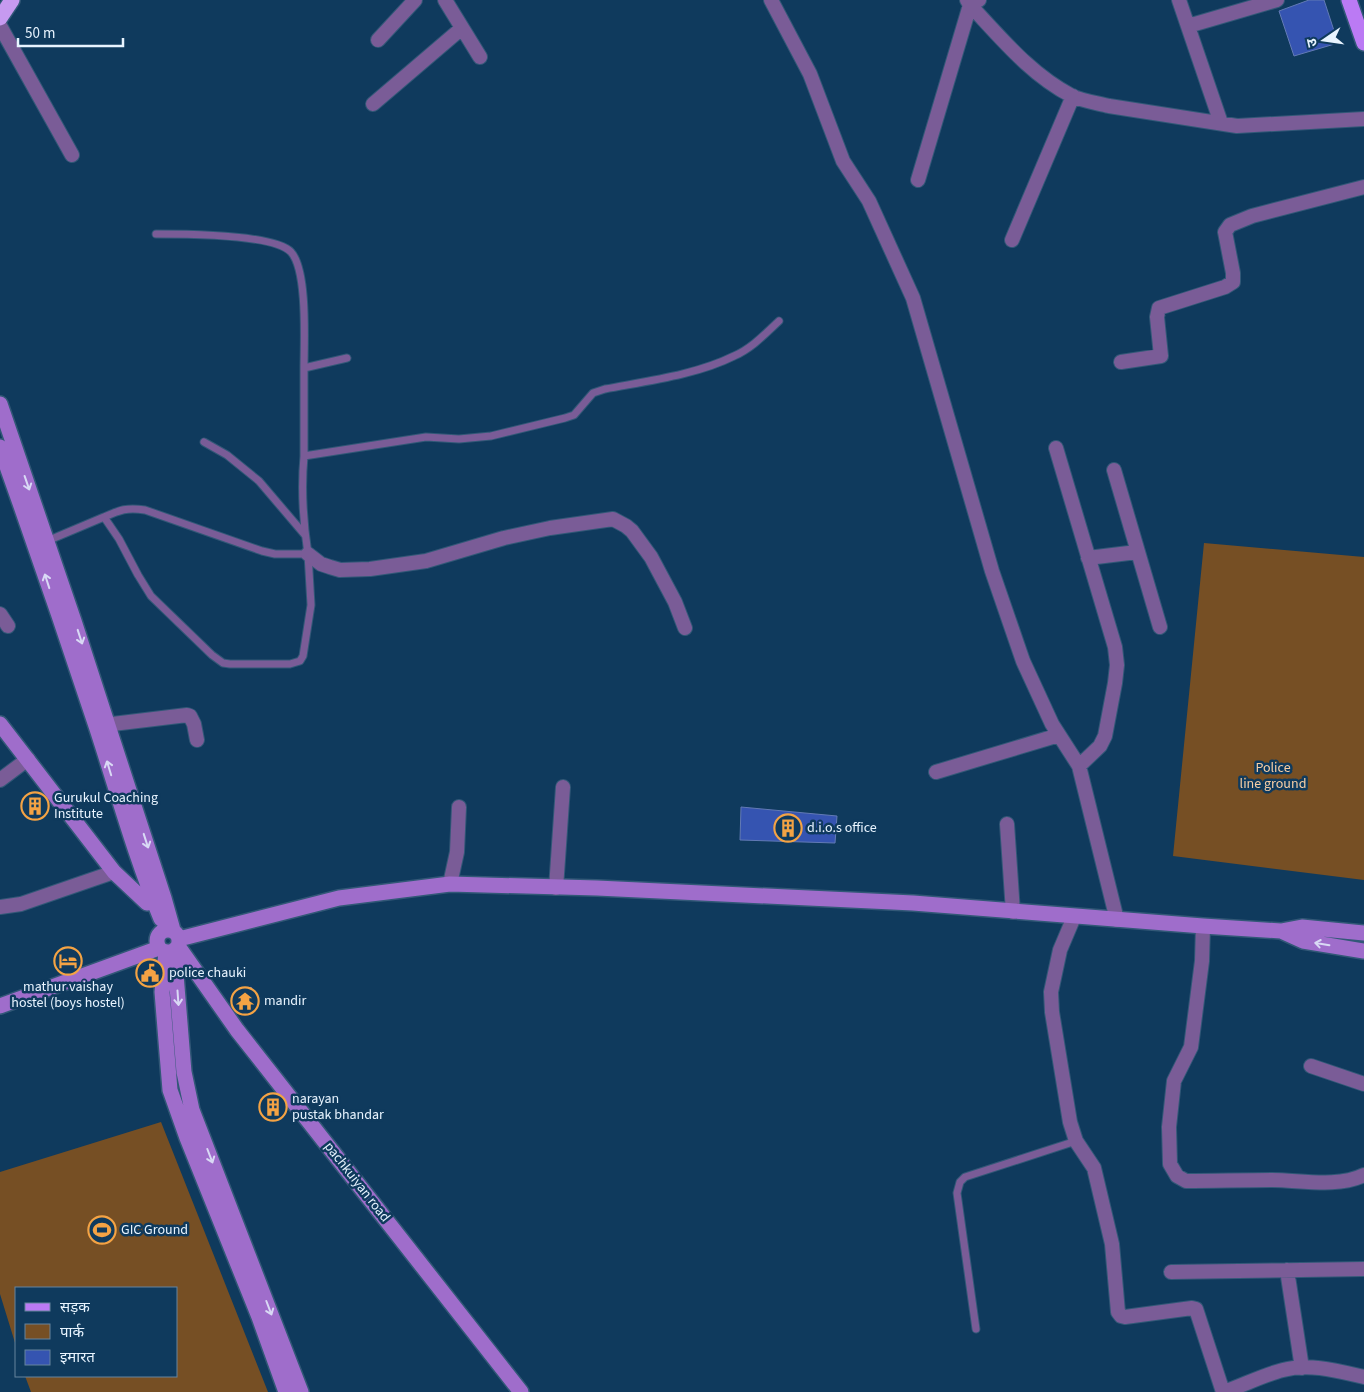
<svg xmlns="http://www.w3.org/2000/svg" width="1364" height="1392" font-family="'Source Sans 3','Noto Sans Devanagari',sans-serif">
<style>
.green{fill:#764f24}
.building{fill:#3554b1;stroke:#627ab5}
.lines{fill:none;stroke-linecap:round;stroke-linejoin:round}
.lane-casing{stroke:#325877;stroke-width:9}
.street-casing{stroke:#325877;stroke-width:16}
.secondary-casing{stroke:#325877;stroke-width:18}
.primary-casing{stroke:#325877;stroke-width:18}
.highway-casing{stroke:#325877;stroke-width:18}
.lane{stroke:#7a5c97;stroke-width:7}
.street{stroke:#7a5c97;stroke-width:14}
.secondary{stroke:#9f6dcb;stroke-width:15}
.primary{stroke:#bb7af4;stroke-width:15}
.highway{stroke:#c69af0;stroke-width:15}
.oneway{stroke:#d9d9f5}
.labels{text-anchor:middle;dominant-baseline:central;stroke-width:5;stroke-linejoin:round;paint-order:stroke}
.park-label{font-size:14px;fill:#f9cfa5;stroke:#0f3a5d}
.poi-label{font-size:14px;fill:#e8f4ff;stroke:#0f3a5d;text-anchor:start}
.street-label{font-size:14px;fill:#e8f4ff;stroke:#0f3a5d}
</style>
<rect width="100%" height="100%" fill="#0f3a5d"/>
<path class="green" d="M1204,543L1364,557V880L1173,856Z
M161,1122L268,1392H31L25,1376H176V1288H16V1346L0,1294V1172Z"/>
<path class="building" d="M1309,0H1324L1338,43L1294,56L1279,11Z
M741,807L837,816L835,843L740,840Z
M251,987L258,1000L245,1015L232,1002Z
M270,1094L284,1112L272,1118L263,1102Z"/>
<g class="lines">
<g class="lane-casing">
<path id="lane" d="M156,234C183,234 274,234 291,252C308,271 304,343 304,368
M204,442L227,455L259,481L305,535
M304,456V368L347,358
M104,517C120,510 127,507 145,510L262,551L275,554H308C303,521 301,488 304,456L426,437L459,439L491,436L565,418L574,415L593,393L605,389C647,381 696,375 734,356C752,348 765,334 779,321
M47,541L104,517L119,539L138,575L151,596L212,655L223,663L230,664H290L300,661L303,656L311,605L308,554
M976,1329L957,1193L960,1182L965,1177L1076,1141"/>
</g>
<g class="street-casing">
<path id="street" d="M445,0L480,57
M771,0L810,74L843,161L869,201L913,298L992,571L1023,661L1052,724L1079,766L1117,920
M967,0L970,5C1001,38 1031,75 1072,96C1083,101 1097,103 1109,106L1237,126L1364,119
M1179,0L1221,123
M0,26L72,155
M1188,26L1277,0
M378,40L415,0
M373,104L462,28
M918,180L970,5L979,0
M1012,240L1073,96
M1121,362L1161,356L1157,317L1159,308L1225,287L1233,282V273L1226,237L1225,232L1230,225L1252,216L1364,187
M1056,448L1115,647L1117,665L1115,683L1105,736L1100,746L1079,766
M1114,470L1160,627
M308,554L321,564L330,567L340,570L370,569L426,561L504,538L550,528L613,519L626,526L632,531L651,557L675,602L685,628
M1088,558L1137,552
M0,614L8,626
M96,726L187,715L190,716L194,724L197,740
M936,772L1059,735
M0,780L28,759
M1007,824L1013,912
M450,884L457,852L459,807
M556,888L563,787
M0,907L21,904L114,872
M1074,917L1060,950L1051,992L1052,1012L1070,1122L1076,1141L1094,1168L1112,1244L1118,1312L1121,1316L1125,1317L1192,1308L1196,1309L1223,1392
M1203,926L1202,961L1191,1047L1174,1081L1169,1127L1170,1164L1177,1176L1186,1181C1214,1181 1243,1180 1272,1180C1300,1180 1338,1188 1364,1175
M1311,1066L1364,1084
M1287,1270L1302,1368
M1171,1272L1364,1269
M1224,1392C1244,1385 1263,1375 1283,1370C1310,1363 1338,1371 1364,1377"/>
</g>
<g class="secondary-casing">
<path id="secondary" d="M0,404L74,621L164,898L173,930
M0,447C33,539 65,632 96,726C117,790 135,856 161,919
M0,724L114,872L147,903L158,900
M157 941a11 11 0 1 1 22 0a11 11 0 1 1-22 0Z
M1281,931L1303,941L1364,951
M179,939L339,898L450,884L597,888L913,903L1203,926L1281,931L1302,927L1364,933
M178,946L237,1030L521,1392
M174,950L184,1072L192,1110L301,1392
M166,952L162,992L170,1090L187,1138L259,1317L286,1392
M0,1006L159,948"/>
</g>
<g class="primary-casing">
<path id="primary" d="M1349,0L1364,43"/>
</g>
<g class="highway-casing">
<path id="highway" d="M0,18L12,0"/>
</g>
<use href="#lane" class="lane"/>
<use href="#street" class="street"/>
<use href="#secondary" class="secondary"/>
<use href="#primary" class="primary"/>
<use href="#highway" class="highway"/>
</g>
<defs><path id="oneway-shaft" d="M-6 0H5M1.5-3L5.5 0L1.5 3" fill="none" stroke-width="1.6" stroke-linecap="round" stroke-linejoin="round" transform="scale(1.25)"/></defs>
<g class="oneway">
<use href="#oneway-shaft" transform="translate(27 483) rotate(71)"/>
<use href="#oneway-shaft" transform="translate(47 581) rotate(-108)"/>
<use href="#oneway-shaft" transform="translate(80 637) rotate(72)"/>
<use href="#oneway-shaft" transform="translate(109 768) rotate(-107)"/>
<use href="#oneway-shaft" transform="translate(146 841) rotate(72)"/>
<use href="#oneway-shaft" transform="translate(1322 944) rotate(-171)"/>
<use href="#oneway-shaft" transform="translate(178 998) rotate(86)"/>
<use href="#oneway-shaft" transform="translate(210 1156) rotate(69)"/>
<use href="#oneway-shaft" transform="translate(269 1308) rotate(69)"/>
</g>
<defs>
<g id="building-ring" transform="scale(1.4375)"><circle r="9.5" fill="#0f3a5d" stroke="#f4a344" stroke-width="1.5"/><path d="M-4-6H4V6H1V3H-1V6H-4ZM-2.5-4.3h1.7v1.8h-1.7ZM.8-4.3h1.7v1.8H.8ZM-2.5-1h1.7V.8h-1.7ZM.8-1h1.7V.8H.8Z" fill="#f4a344"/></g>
<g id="hotel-ring" transform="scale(1.4375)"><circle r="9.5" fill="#0f3a5d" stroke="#f4a344" stroke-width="1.5"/><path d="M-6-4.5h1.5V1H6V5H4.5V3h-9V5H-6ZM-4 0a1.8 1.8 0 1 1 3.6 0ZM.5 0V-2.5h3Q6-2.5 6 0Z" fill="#f4a344"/></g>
<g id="civic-ring" transform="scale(1.4375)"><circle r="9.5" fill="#0f3a5d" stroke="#f4a344" stroke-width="1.5"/><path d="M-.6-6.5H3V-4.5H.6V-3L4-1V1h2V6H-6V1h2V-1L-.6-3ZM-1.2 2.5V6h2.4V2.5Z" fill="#f4a344"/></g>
<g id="temple-ring" transform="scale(1.4375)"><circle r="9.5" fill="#0f3a5d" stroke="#f4a344" stroke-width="1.5"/><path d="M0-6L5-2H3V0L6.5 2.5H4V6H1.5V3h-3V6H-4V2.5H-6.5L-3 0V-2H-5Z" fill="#f4a344"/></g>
<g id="stadium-ring" transform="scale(1.4375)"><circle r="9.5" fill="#0f3a5d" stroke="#f4a344" stroke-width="1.5"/><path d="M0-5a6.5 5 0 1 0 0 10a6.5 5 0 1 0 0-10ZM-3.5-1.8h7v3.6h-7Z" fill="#f4a344"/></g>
</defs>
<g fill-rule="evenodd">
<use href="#building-ring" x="35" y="806"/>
<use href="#building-ring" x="788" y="828"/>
<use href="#hotel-ring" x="68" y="961"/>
<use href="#civic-ring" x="150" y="973"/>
<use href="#temple-ring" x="245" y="1001"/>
<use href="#building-ring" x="273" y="1107"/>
<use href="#stadium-ring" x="102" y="1230"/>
</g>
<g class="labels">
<g class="park-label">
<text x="1273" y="768">Police<tspan x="1273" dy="16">line ground</tspan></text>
</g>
<g class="poi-label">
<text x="54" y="798">Gurukul Coaching<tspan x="54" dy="16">Institute</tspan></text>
<text x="807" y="828">d.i.o.s office</text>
<text x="169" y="973">police chauki</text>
<text x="68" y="987" text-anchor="middle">mathur vaishay<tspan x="68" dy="16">hostel (boys hostel)</tspan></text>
<text x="264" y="1001">mandir</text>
<text x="292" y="1099">narayan<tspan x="292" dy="16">pustak bhandar</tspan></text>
<text x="121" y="1230">GIC Ground</text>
</g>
<g class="street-label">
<text transform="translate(357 1182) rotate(52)">pachkuiyan road</text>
</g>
</g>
<rect x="15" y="1287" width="162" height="90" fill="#0f3a5d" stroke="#66849e"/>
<rect x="25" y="1303" width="25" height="8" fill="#bb7af4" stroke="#66849e"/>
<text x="60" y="1312" font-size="15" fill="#e8f4ff">सड़क</text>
<rect x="25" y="1324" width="25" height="15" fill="#764f24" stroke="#66849e"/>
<text x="60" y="1337" font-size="15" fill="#e8f4ff">पार्क</text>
<rect x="25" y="1350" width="25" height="15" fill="#3554b1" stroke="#66849e"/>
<text x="60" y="1362" font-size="15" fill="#e8f4ff">इमारत</text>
<g transform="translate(1324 40) rotate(257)" stroke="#0f3a5d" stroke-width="4" paint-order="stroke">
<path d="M0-4L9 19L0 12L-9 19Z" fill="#e8f4ff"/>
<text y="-8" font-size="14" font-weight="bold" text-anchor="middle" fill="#e8f4ff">उ</text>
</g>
<path d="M18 38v8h105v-8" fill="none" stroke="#e8f4ff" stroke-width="2.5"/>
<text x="25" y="38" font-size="15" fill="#e8f4ff" stroke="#0f3a5d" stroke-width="4" paint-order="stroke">50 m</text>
</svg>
